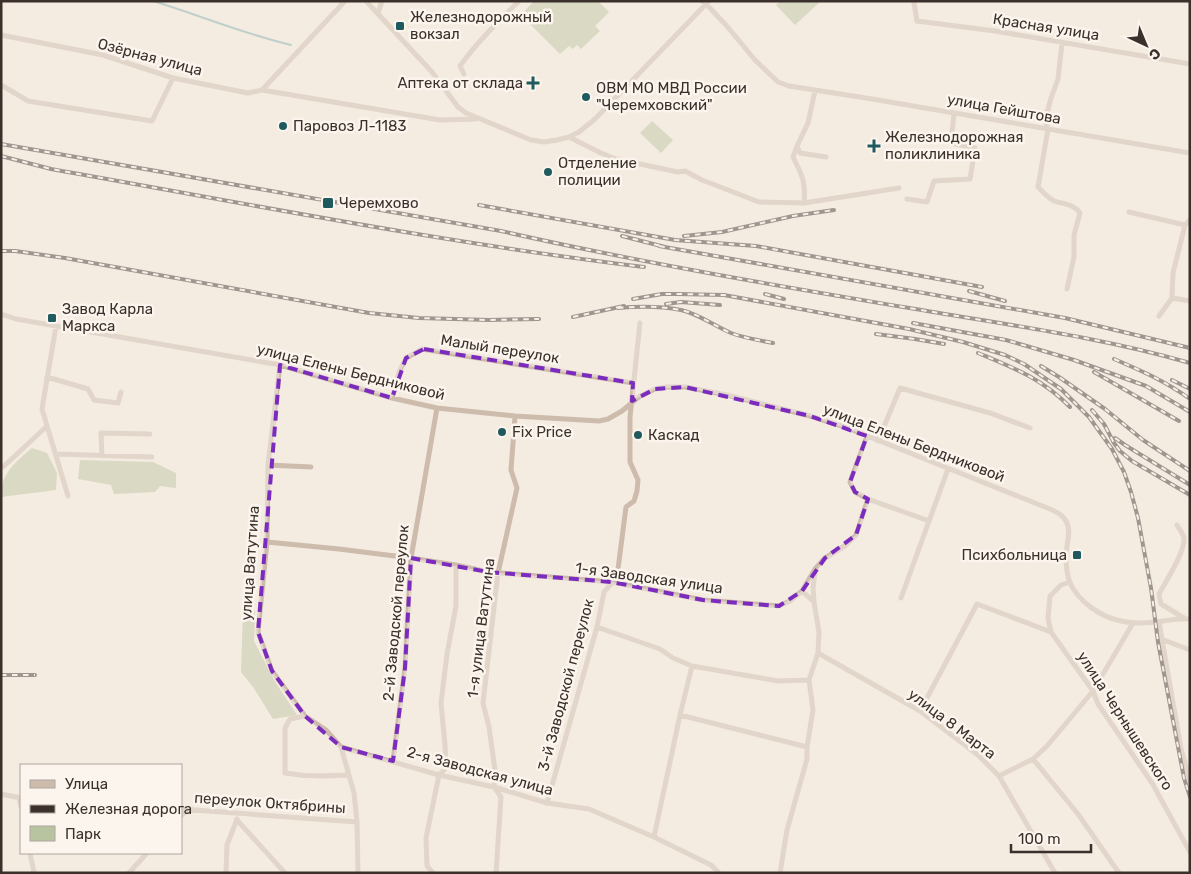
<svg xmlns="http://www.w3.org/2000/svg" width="1191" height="874" font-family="Rubik,sans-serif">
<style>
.green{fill:#b8c4a0}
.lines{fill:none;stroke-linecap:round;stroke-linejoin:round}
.stream{stroke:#7fb0b2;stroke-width:2}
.minor{stroke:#cdbbac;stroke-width:5}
.rail-casing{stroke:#3b302b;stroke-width:4}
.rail{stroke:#fbf5ee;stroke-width:2;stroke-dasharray:5.5;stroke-linecap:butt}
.marked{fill:none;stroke:#7b2cbf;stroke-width:4;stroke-dasharray:10 6;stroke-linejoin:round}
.poi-dot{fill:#1f5a5e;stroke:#fbf5ee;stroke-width:2}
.labels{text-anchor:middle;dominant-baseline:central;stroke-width:5;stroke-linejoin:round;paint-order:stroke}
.poi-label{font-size:15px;fill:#3b302b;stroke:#fbf5ee;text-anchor:start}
.street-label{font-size:15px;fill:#3b302b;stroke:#fbf5ee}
</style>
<rect width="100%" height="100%" fill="#f4ebe1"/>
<path class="green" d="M534,1H598L609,12L595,26L600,31L581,49L577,45L573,49L569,46L560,54L521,15Z
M780,1H821L795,25L776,5Z
M652,121L673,140L661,153L640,133Z
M32,448L47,453L57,473L56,490L1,497C1,493 1,488 2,485C6,469 20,458 32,448Z
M80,460L153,462L176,473V488L160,486L155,492L114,494L111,485L78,479Z
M243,610L255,611L254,641L274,680L297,715L273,719L253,687L241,672Z"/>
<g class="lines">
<path class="stream" d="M153,1C199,15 244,34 291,45"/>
<path class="minor" d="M366,1L432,72L458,107L466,113L531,140L544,142L557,140L569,137L579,132L595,119L709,1
M702,1L706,4L726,25L755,60L778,82L789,86L866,98L1190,153
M915,1L914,3L917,21L995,31L1190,64
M378,13L382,1
M1,35L103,55L173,78L248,93L262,90L345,1
M1062,43L1058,79L1051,98L1045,121L1048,129L1038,187C1043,192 1047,197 1054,201C1063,204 1074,204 1080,213L1074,235V257L1067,289
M464,74L460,66C477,42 498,22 519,1
M1,85L28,101L152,121L173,78
M262,90L440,120L476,119
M815,91L808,123L797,146L800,153L826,157
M569,137L601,153L616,159L678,172L685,171L702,180L759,202L804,203L899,188
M797,146L793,157C802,175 806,182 804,203
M907,199L927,202L934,181L970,179L975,148L951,143L954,113
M1129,212L1185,225L1190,220
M1172,298L1190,301
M1,314L16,319L280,365L392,398L437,408L515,416L599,421L608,419L622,411L640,396L655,389L667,387H685L727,395L810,416L845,427L1050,509C1056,512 1064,515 1067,523C1071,532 1067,543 1066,553C1066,563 1066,574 1070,583C1079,602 1101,617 1121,621C1134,624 1150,623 1163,621C1172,620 1181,618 1190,619
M1159,316L1172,298L1173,273L1185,225
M56,326L42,409L68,496
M280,365L268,465L267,542L258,632L272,671L305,716L326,730L341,747L354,793L357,822L358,873
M47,377L88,389L94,400L118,403L121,392
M392,398L399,372L406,358L422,349L633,383
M878,441L900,388L990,413L1030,428
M56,454L152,457
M102,456L101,433L150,434
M268,465L311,467
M1,467H3L47,426
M868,499L929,521
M1177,525C1179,529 1184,534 1184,539C1184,554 1166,581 1159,594L1161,604L1184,618
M267,542L339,549L411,558L456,565L488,572L612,582L703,600L779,606L790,601L802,591L815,569L825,558L845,546L856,535L868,499L855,492L850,482L867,436
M1070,582L1061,585L1050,596L1048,618L1051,632L1093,691L1098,704L1152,783L1190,852
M901,598L948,469
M814,602L813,588L815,573
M1159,622L1181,749L1190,781
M597,627L660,649L673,658L692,666L778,681L809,680L818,653L819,632L814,602L802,591
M1161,639L1190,650
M818,653L920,711L978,755L999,776L1055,873
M920,711L977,604L1051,632
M680,715L807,747
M305,716L290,719L285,728V773C307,777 327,776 349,775
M341,747L439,775L494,787L547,803L589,809L654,837L711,865L719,873
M1033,759L1078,814L1119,873
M393,761L405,668L411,558L437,408
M999,776L1033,759L1047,746L1093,691L1133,623
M1,794L21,798
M19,798L21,807
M547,803L597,627L604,592L617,577L626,507L634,501L637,491L638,480L630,462V417L640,323
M181,809L357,822
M181,816L188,809
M237,820L285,873
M654,837L680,715L692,666
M30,853L34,873
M129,873L147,853
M226,873L227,845L237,819
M433,873L427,866L426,838L439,775L446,768L445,745L441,703L447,654L456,606V565
M496,873L501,797L494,787L495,770L489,727L483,703L498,573L517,488L511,470L515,416
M780,873L787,830L807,759V747L813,710L809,680"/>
<g class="rail-casing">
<path id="rail" d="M1,144L501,231C642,263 785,287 927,311C1015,326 1104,338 1190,363
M1,156L51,169C248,204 445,243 644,267
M479,205L675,240L756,246L982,287
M622,236L665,247
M684,236L722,232L793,216L834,210
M659,246L1065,318L1190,348
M1,251H15L65,258L369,313L419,318L489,320L539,319
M969,291L1005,301
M765,294L784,299
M633,299L662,294H677L724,295L909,329L963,342L1005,355L1024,364L1061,389L1089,417L1112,449L1124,472L1131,492L1138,518L1151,588L1158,642L1184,778L1190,797
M666,304L681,302L720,305
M618,308C639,306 660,306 681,310C699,314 714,326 731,333C744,338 758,340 773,343
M573,317L624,306
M913,323L1006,340L1074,360L1146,386L1190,412
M876,334L915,339L944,344
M978,353C1014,368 1041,378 1070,407
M1114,359C1142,371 1165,381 1190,399
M1041,366L1059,377L1105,409L1143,440L1190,471
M1094,372L1179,421
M1172,380L1190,389
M1092,410L1104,424L1114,443L1120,451L1132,461L1190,495
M1115,438L1125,445L1190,485
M1,675H35"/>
</g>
<use href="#rail" class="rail"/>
</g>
<path d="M0 0H1191V874H0ZM424,349L633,383L632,401L655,389L685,387L810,416L867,436L850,482L855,492L868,499L856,535L825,558L802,591L779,606L703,600L612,582L488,572L411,558L405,668L393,761L341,747L305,716L272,671L258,632L280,365L392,398L406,358Z" fill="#f4ebe1" fill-opacity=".55" fill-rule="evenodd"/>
<path class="marked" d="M424,349L633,383L632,401L655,389L685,387L810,416L867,436L850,482L855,492L868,499L856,535L825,558L802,591L779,606L703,600L612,582L488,572L411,558L405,668L393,761L341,747L305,716L272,671L258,632L280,365L392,398L406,358Z"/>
<g class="poi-dot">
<rect x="395" y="21" width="10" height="10" rx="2.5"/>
<path d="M530.5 75.5h5v5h5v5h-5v5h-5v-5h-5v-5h5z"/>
<circle cx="586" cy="97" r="5"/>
<circle cx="283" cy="126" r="5"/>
<path d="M871.5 138.5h5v5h5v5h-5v5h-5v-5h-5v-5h5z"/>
<circle cx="548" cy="172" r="5"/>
<rect x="322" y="197" width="12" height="12" rx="2.5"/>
<rect x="47" y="313" width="10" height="10" rx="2.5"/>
<circle cx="502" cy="432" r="5"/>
<circle cx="638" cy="435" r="5"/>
<rect x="1072" y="550" width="10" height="10" rx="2.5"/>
</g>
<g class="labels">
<g class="poi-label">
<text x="410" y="17">Железнодорожный<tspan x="410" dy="17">вокзал</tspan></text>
<text x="523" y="83" text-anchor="end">Аптека от склада</text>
<text x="596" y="88">ОВМ МО МВД России<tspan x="596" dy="17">"Черемховский"</tspan></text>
<text x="293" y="126">Паровоз Л-1183</text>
<text x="885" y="137">Железнодорожная<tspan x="885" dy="17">поликлиника</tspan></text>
<text x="558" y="163">Отделение<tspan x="558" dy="17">полиции</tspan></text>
<text x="339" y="203">Черемхово</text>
<text x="62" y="309">Завод Карла<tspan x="62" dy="17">Маркса</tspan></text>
<text x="512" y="432">Fix Price</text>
<text x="648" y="435">Каскад</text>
<text x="1067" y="555" text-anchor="end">Психбольница</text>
</g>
<g class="street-label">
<text transform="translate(1046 27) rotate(9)">Красная улица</text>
<text transform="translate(150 57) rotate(15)">Озёрная улица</text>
<text transform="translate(1004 109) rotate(10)">улица Гейштова</text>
<text transform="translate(500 349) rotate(9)">Малый переулок</text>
<text transform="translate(351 372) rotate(14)">улица Елены Бердниковой</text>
<text transform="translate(914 443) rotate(21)">улица Елены Бердниковой</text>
<text transform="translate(250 563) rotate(-86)">улица Ватутина</text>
<text transform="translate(649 578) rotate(8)">1-я Заводская улица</text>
<text transform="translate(396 613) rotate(-85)">2-й Заводской переулок</text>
<text transform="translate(481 628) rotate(-83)">1-я улица Ватутина</text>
<text transform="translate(566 685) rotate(-75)">3-й Заводской переулок</text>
<text transform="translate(1125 721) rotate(57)">улица Чернышевского</text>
<text transform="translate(952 724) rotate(37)">улица 8 Марта</text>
<text transform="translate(480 771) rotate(15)">2-я Заводская улица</text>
<text transform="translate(270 803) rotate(4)">переулок Октябрины</text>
</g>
</g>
<rect width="1191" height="874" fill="none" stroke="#3b302b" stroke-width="5"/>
<rect x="20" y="764" width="162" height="90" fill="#fbf5ee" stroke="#aea6a0"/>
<rect x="30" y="780" width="25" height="8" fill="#cdbbac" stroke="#aea6a0"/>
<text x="65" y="789" font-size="15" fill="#3b302b">Улица</text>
<rect x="30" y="805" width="25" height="8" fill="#3b302b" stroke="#aea6a0"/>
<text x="65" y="814" font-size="15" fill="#3b302b">Железная дорога</text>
<rect x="30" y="826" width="25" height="15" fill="#b8c4a0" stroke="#aea6a0"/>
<text x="65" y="839" font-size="15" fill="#3b302b">Парк</text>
<g transform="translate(1146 45) rotate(136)" stroke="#fbf5ee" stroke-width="4" paint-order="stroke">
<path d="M0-4L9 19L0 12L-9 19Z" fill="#3b302b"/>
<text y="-8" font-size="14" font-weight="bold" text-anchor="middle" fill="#3b302b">С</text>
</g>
<path d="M1011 844v8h80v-8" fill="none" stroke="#3b302b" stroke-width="2.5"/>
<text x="1018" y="844" font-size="15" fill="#3b302b" stroke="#fbf5ee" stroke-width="4" paint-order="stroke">100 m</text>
</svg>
